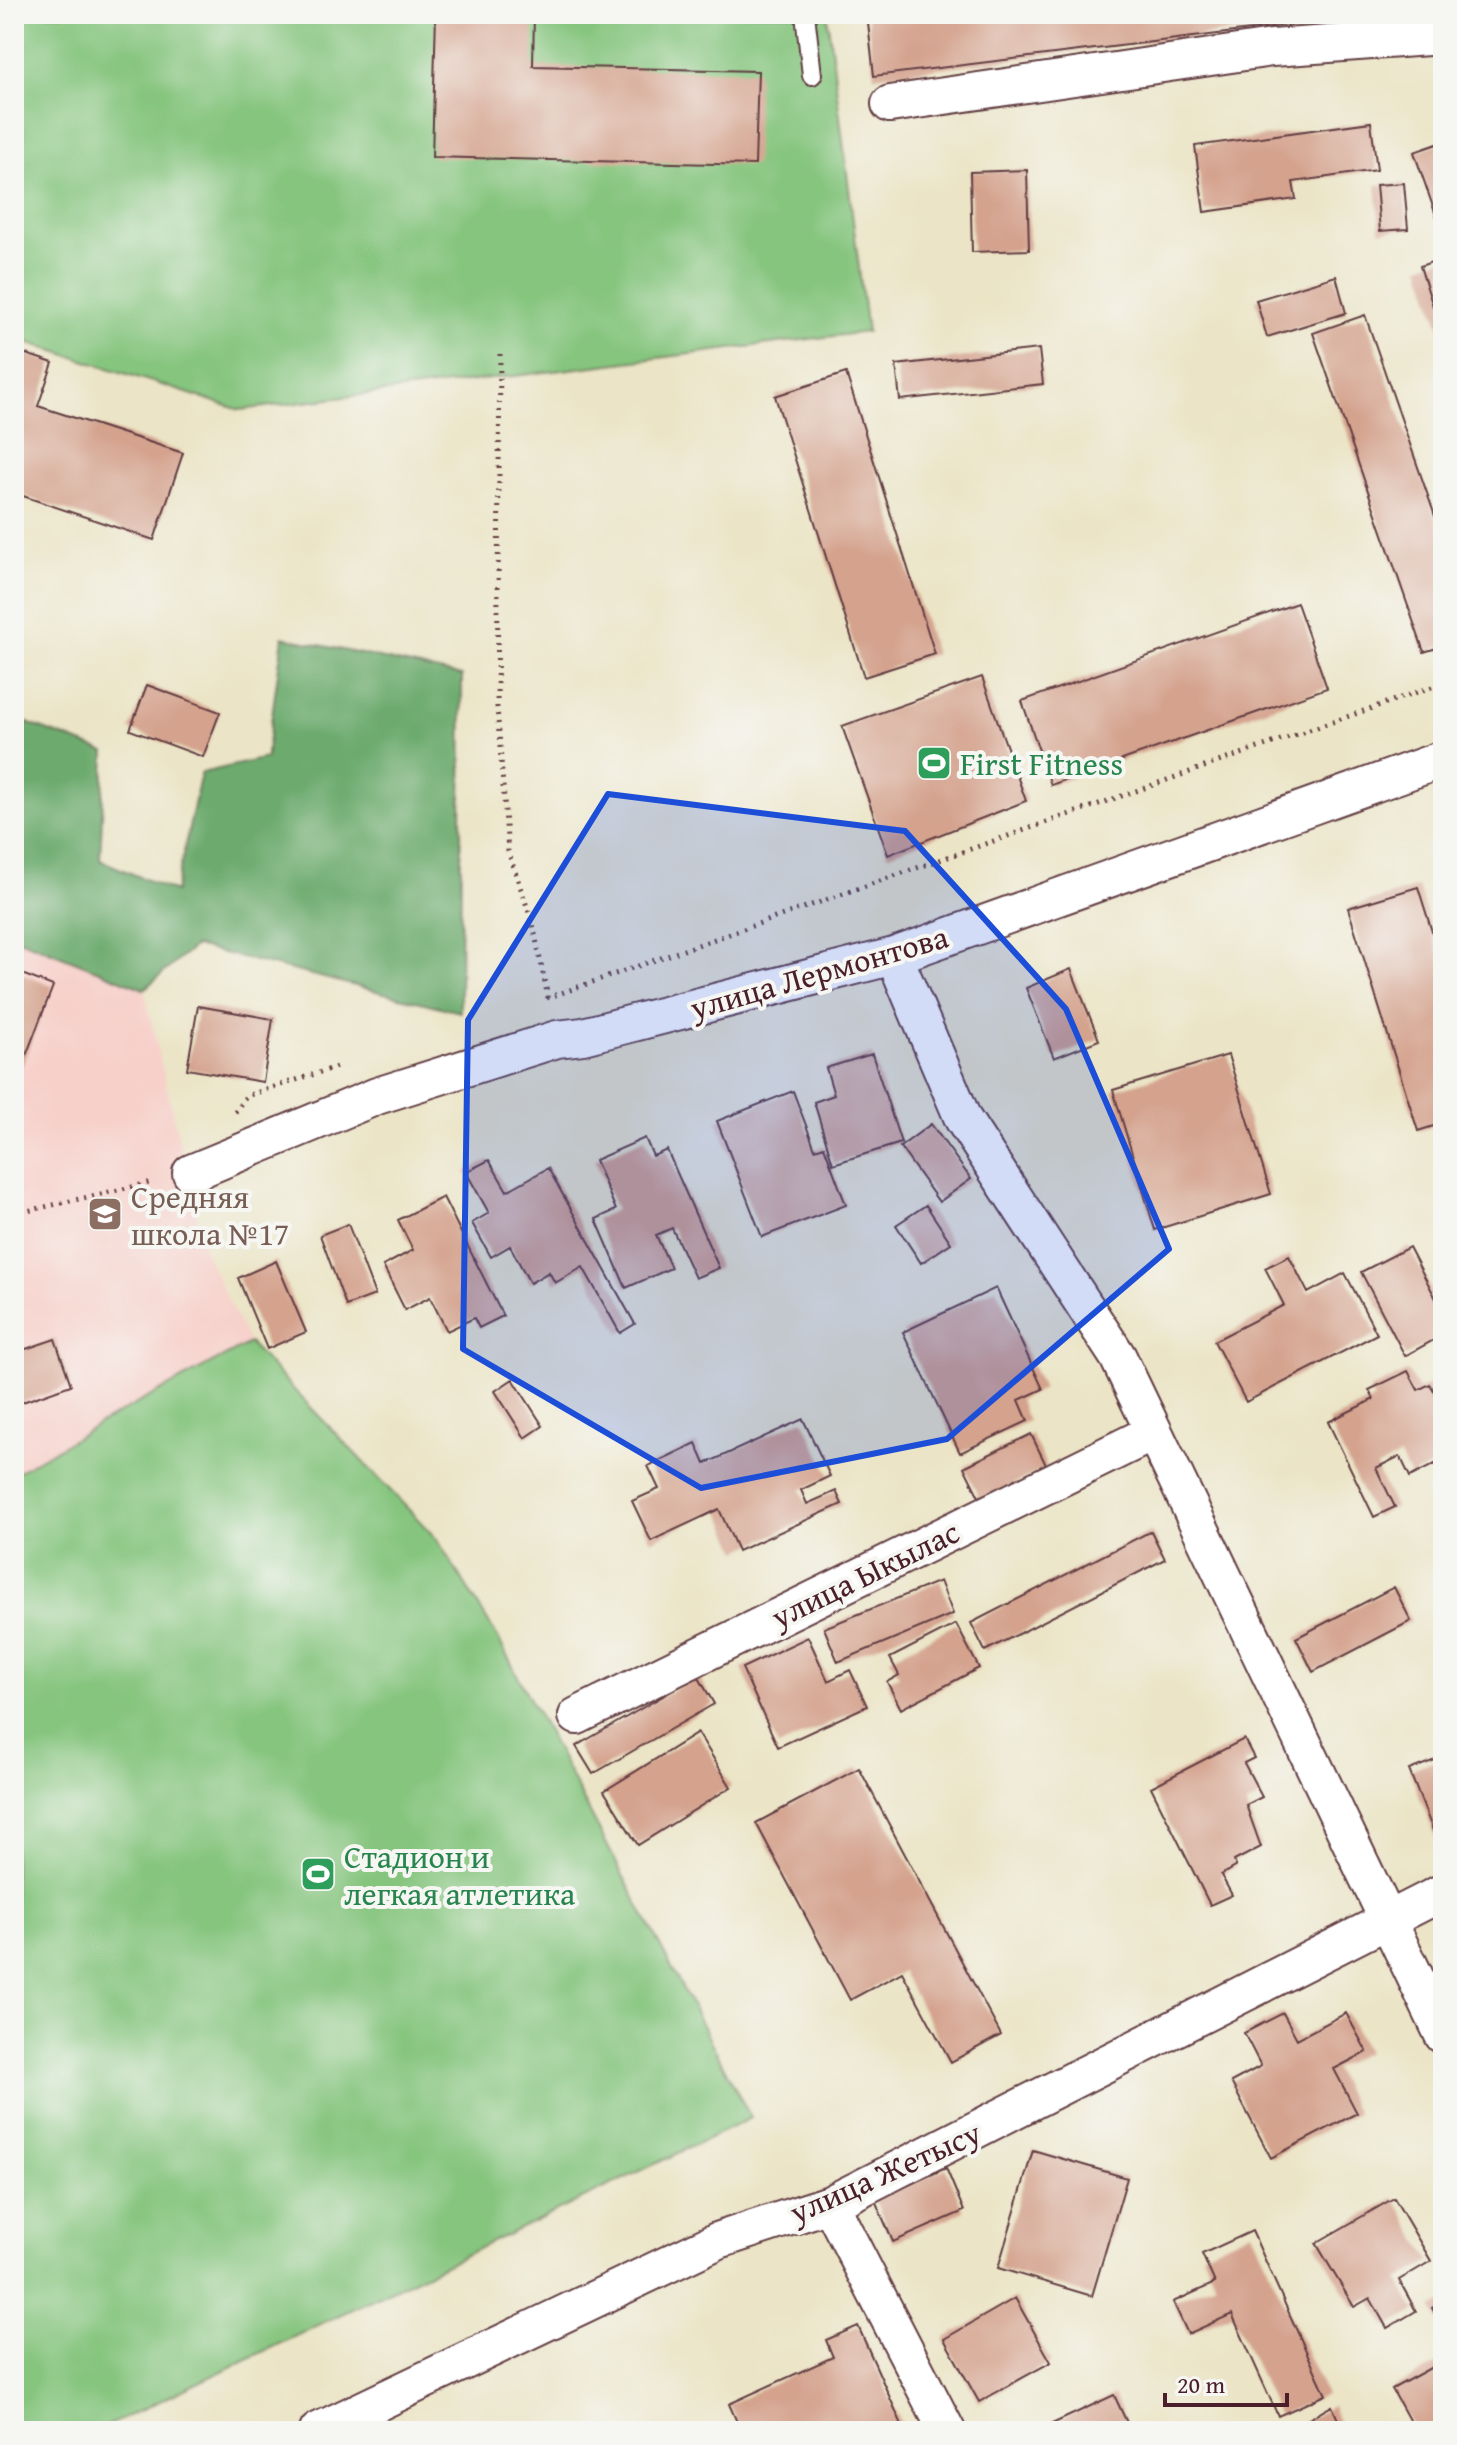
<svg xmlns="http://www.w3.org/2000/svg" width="1457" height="2445" font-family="'Gentium Book Plus',serif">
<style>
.built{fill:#f7d0ca}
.green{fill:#85c57e;stroke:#687254;stroke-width:2}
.forest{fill:#6caa6d;stroke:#5b644c;stroke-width:2}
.building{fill:#d4a28d}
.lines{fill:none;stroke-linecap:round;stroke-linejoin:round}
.service-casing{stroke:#623d42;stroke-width:22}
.minor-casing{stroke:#623d42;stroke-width:40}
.path{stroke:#623d42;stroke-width:5;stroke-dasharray:2 6;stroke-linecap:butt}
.service{stroke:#fff;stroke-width:18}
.minor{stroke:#fff;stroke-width:36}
.marked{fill:#1d4ed8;fill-opacity:0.2;stroke:#1d4ed8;stroke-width:6;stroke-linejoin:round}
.labels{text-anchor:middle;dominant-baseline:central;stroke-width:8;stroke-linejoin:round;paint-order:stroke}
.leisure-label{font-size:32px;fill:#27864d;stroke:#f6f6f2;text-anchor:start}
.street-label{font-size:32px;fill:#4a1f2b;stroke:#f6f6f2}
.education-label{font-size:32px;fill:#785e54;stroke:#f6f6f2;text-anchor:start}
</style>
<rect width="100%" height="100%" fill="#f6f6f2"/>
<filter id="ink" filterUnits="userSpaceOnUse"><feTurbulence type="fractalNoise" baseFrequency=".0125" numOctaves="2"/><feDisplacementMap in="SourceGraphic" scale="16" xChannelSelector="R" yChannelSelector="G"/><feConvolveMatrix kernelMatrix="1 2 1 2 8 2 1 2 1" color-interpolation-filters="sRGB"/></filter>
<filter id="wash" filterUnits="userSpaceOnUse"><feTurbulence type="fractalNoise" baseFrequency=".006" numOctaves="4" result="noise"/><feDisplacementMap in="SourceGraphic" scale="32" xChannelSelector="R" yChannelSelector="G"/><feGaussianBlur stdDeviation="1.8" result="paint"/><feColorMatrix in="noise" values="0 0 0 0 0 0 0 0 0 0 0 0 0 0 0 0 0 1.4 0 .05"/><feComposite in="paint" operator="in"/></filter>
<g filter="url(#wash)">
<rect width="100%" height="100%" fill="#ebe4c6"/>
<path class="built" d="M14,937L144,989L205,1253L249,1343L101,1423L14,1474Z"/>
<path class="green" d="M14,14H827L867,332L240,410L14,338Z
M249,1343L436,1538L494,1631L751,2118L97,2431H14V1474L101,1423Z"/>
<path class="forest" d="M283,637L462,676L460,1012L195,946L144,989L14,937V718L105,752L100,860L175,892L201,773L266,758Z"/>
<g id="blocks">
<path class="building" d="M436,14H534L533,66L758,71L755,165L432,157Z
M867,14H1364V16L874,76Z
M1371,122L1377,170L1293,182L1296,199L1204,212L1195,146Z
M1443,142V219L1438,221L1414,152Z
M1027,170L1029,250L972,252L970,172Z
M1404,183L1408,229L1380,231L1376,185Z
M1443,258V334H1442L1420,266Z
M1336,276L1346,313L1267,337L1256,300Z
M1365,315L1443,539V646L1424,652L1313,333Z
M1039,349L1043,384L900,400L896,365Z
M14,350L53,363L38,406L183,453L154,540L14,493Z
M846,373L935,654L864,677L775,396Z
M1297,603L1327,688L1051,785L1022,701Z
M982,677L1026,801L888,855L842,726Z
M147,685L220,712L203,757L130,730Z
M1418,887L1443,967V1123L1418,1131L1348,908Z
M1071,969L1099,1040L1054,1058L1026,988Z
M14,971L53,986L22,1066L14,1063Z
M198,1006L273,1019L263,1082L187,1069Z
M872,1054L901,1143L833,1164L814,1102L834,1095L826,1068Z
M1228,1055L1271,1194L1155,1230L1113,1090Z
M793,1091L815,1149L824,1146L846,1205L762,1237L717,1121Z
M931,1124L971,1179L939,1202L900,1147Z
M645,1138L653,1156L667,1150L719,1268L695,1278L672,1228L656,1235L671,1268L626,1288L596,1219L616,1210L595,1160Z
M489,1160L507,1191L548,1168L635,1324L620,1333L583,1267L555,1283L549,1272L530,1283L510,1246L491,1257L472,1223L489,1213L466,1172Z
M443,1197L503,1316L479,1328L474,1318L447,1331L430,1297L405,1310L383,1266L413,1250L398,1220Z
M926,1205L951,1243L921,1263L896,1225Z
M348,1224L375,1295L346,1306L320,1235Z
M1409,1247L1443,1312V1335L1405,1356L1361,1272Z
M1289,1256L1308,1293L1345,1273L1377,1334L1246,1402L1214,1341L1284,1305L1265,1268Z
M276,1261L306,1332L267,1349L238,1278Z
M996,1288L1043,1389L1019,1400L1028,1421L960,1453L903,1332Z
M55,1339L71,1385L14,1405V1353Z
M1408,1371L1418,1390L1430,1384L1443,1406V1460L1410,1477L1400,1456L1376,1468L1395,1507L1374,1517L1328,1422L1374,1399L1369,1390Z
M513,1379L543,1426L525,1438L495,1391Z
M803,1419L830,1476L801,1490L807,1504L836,1491L842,1504L738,1551L719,1509L651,1541L632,1501L659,1489L648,1466L696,1443L705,1464Z
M1031,1434L1047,1467L981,1501L964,1467Z
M1151,1531L1165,1559L985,1651L971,1623Z
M940,1581L953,1614L838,1662L824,1628Z
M1394,1587L1411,1621L1313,1672L1296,1638Z
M956,1624L979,1668L901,1709L887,1682L899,1675L890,1658Z
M808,1637L828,1681L850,1670L867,1706L778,1747L742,1668Z
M698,1676L714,1704L593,1774L576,1746Z
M698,1733L731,1787L638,1845L604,1791Z
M1244,1739L1254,1758L1244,1763L1262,1797L1246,1805L1261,1847L1234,1861L1236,1866L1221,1875L1232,1895L1210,1905L1151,1787Z
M1443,1757V1847L1440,1848L1409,1770Z
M859,1768L1001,2035L951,2062L902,1972L850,2000L756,1823Z
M1283,2013L1297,2039L1346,2013L1367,2052L1334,2069L1357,2113L1271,2158L1231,2082L1261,2066L1244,2033Z
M1033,2150L1127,2178L1092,2296L998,2268Z
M946,2168L964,2211L893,2242L875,2200Z
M1394,2198L1431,2261L1399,2280L1416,2311L1387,2328L1370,2298L1354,2307L1316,2243Z
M1252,2231L1326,2395L1278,2416L1232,2314L1188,2334L1173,2302L1215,2283L1202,2254Z
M1015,2298L1051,2362L979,2402L944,2339Z
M1443,2302V2328L1432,2308Z
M858,2326L903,2427L893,2431H741L729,2404L833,2357L826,2340Z
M1443,2361V2431H1415L1392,2389Z
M1114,2395L1131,2431H1037Z
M1332,2406L1343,2431H1288Z"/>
</g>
</g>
<g filter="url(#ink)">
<use href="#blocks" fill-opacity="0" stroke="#623d42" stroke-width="2"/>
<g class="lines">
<g class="service-casing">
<path id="service" d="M805,14L812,75"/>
</g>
<g class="minor-casing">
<path id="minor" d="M890,104L1272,48L1443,36
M894,956L963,1119L1118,1357L1443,2035
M191,1173L377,1096L557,1039L583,1036L894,956L1443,759
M577,1716L1154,1432
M830,2204L947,2431
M318,2431L719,2240L830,2204L1443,1892"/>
</g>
<path class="path" d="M500,354L497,707L508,851L533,924L548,998
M547,998L1443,683
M235,1112L246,1096L340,1066
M14,1214L153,1182"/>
<use href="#service" class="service"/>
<use href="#minor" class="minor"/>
</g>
</g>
<path class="marked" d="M608,794L905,831L1066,1009L1169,1249L947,1439L701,1488L463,1349L468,1020Z"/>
<defs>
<g id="stadium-square" transform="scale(1.8)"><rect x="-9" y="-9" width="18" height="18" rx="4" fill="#2e9e5b" stroke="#f6f6f2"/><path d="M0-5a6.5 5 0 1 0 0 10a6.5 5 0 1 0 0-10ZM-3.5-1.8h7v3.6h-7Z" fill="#fff"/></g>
<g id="school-square" transform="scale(1.8)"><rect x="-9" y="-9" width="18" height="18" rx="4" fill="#8d6e63" stroke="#f6f6f2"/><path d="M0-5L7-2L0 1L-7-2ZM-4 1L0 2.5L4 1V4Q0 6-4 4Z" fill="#fff"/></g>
</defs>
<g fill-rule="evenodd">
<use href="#stadium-square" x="934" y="763"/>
<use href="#school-square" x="105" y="1214"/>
<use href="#stadium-square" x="318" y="1874"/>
</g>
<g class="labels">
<g class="leisure-label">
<text x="960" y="763">First Fitness</text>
<text x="344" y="1856">Стадион и<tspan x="344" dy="37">легкая атлетика</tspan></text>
</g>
<g class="street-label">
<text transform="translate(819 972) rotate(-16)">улица Лермонтова</text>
<text transform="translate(865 1574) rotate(-26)">улица Ыкылас</text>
<text transform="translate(885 2172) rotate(-24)">улица Жетысу</text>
</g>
<g class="education-label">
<text x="131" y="1196">Средняя<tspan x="131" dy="37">школа №17</tspan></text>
</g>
</g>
<rect width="1457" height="2445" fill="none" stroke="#f6f6f2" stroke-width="48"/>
<path d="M1165 2393v12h122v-12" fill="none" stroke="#4a1f2b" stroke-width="4"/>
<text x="1177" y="2393" font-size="24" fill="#4a1f2b" stroke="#f6f6f2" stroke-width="6" paint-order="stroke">20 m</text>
</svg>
